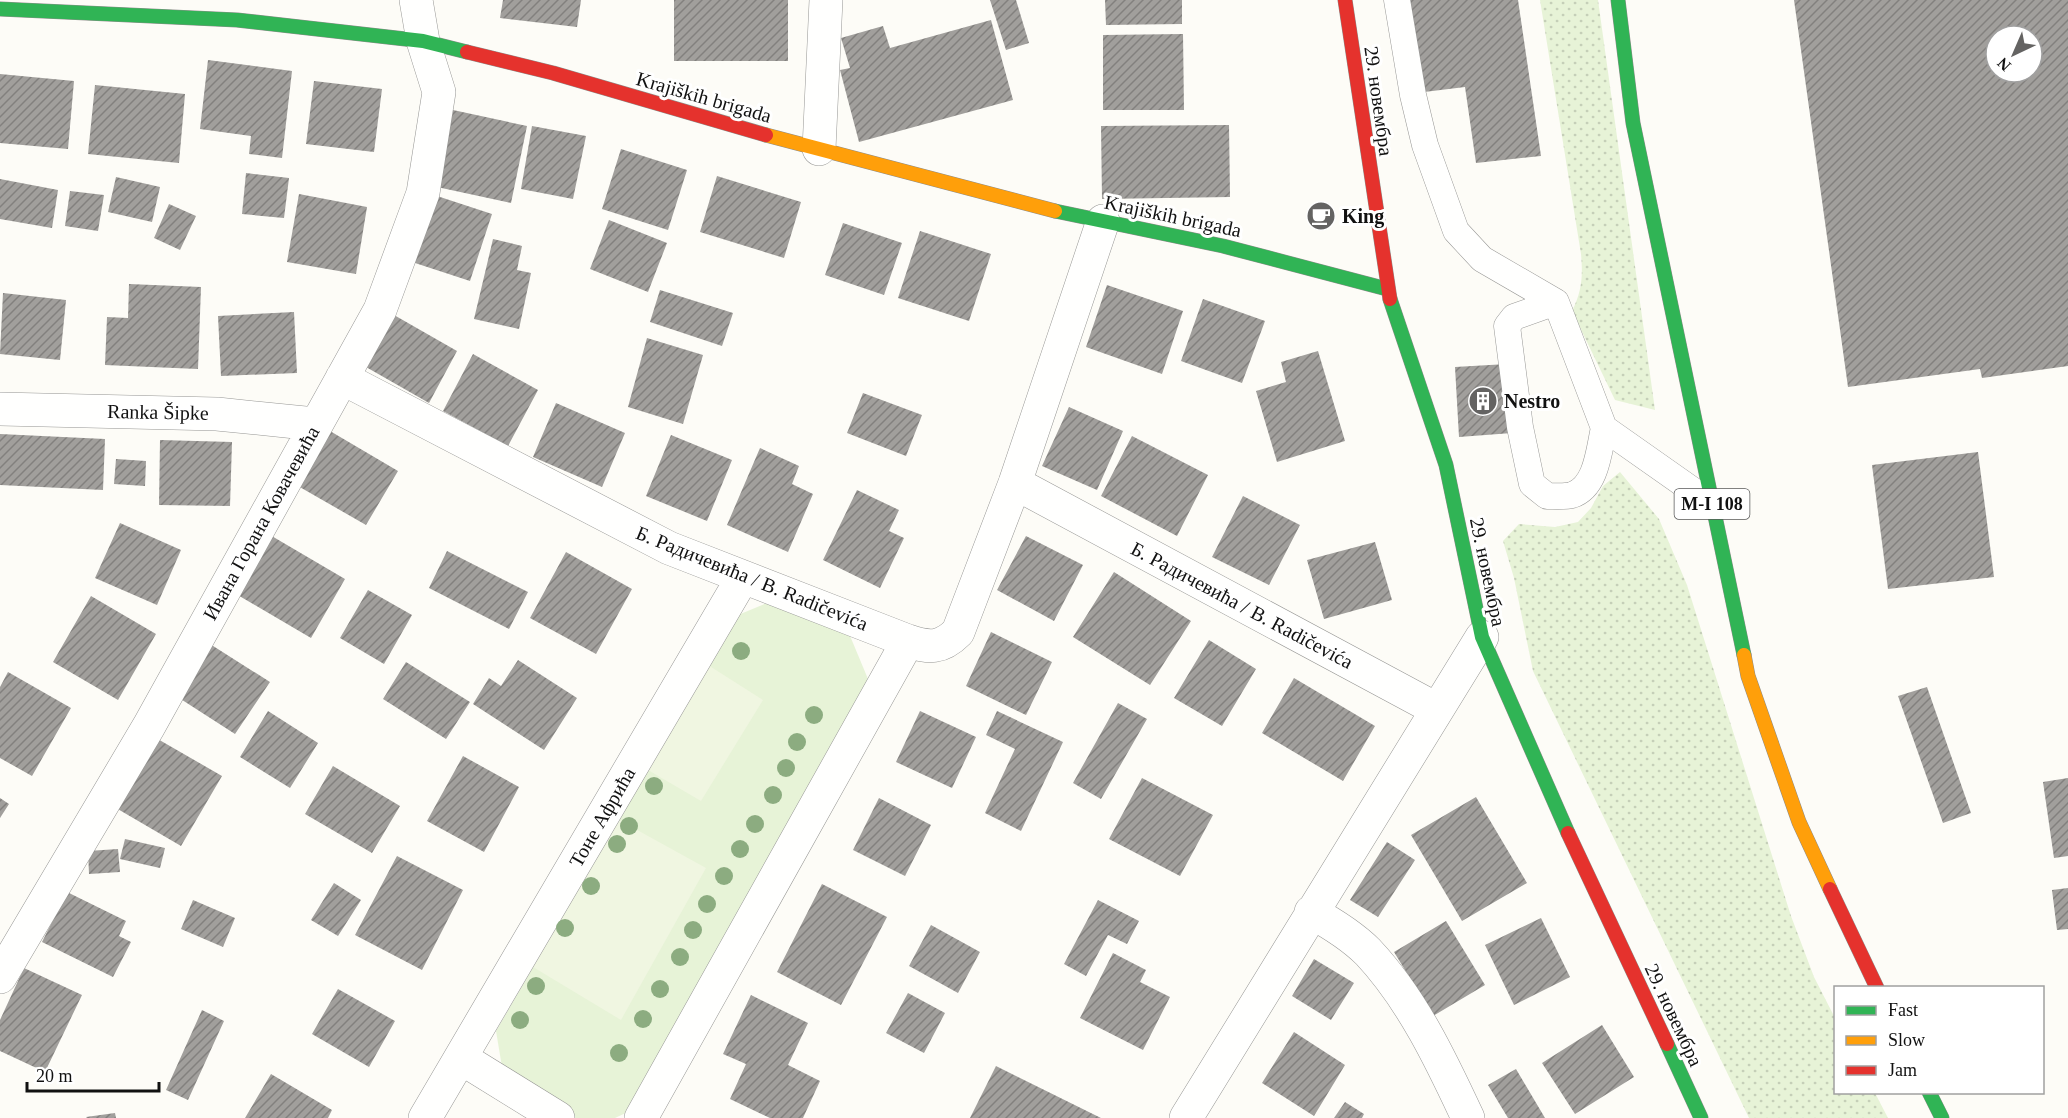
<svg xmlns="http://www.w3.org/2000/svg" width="2068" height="1118" font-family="'Times New Roman',serif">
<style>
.grass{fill:url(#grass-dots)}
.park{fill:#e7f3d7}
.pitch{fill:#f0f6e1}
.building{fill:url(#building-hatch);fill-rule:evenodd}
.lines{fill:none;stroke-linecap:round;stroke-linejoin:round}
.lane-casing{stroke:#979795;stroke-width:27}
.street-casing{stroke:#979795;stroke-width:34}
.fast-casing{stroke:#8e8d8b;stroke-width:15}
.slow-casing{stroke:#8e8d8b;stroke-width:15}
.jam-casing{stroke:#8e8d8b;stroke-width:15}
.lane{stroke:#fffffe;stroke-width:26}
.street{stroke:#fffffe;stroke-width:33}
.fast{stroke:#30b455;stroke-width:14}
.slow{stroke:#ff9f0a;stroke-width:14}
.jam{stroke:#e5322d;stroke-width:14}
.tree{fill:#8cac80}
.labels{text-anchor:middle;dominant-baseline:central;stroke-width:6;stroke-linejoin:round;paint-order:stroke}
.shield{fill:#fff;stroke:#585858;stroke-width:1.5}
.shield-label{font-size:18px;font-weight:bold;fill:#111}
.street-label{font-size:20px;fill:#111;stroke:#fff}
.poi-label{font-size:20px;font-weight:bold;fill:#111;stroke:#fff;text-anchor:start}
</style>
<defs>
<pattern id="grass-dots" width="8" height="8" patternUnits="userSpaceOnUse" patternTransform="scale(1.5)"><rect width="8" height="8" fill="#e7f3d7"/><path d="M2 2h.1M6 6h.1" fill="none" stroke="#c5cfb8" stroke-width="1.8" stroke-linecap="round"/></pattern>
<pattern id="building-hatch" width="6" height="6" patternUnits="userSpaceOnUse" patternTransform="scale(1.5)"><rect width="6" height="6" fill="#a19f9c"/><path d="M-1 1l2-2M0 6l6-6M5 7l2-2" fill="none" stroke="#82807e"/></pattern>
</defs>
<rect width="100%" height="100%" fill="#fdfcf7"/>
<path class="grass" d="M1540,0H1598L1655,410L1615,400L1572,311C1582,291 1583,276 1581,254Z
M1620,472L1659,519L1687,585L1791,916L1814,977L1835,1018L1836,1092L1875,1093L1888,1118H1749L1533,671L1514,578L1503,541L1519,524L1555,527L1578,522L1591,508L1603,486Z"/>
<path class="park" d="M774,600L848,631L868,679L630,1111L615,1118H573L503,1073L496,1031L738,615Z"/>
<path class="pitch" d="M708,665L763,700L701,801L648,770Z
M619,820L706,868L621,1020L533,967Z"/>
<path class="building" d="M503,0H581L577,27L500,18Z
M674,0H788V61H674Z
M990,0H1016L1029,43L1006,50Z
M1105,0H1182V24L1106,25Z
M1402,0H1518L1541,156L1476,163L1465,87L1416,93Z
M1794,0H2068V366L1982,378L1980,369L1848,387ZM1996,36H2032V72H1996Z
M991,20L1013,100L859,142L840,70L850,68L841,38L883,26L890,48Z
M1183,34L1184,110H1103V35Z
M208,60L292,71L282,158L249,154L251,136L200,129Z
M0,74L74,81L68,149L0,143Z
M314,81L382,89L374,152L306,144Z
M95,85L185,94L179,163L88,154Z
M453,110L527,126L511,203L437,187Z
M1229,125L1230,197L1102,199L1101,126Z
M532,126L586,136L573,199L521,189Z
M621,149L687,170L668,230L602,209Z
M246,173L289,178L284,218L242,214Z
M717,176L801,202L784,258L700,232Z
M116,177L160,187L152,222L108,212Z
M0,179L58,190L52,228L0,219Z
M70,191L104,195L98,231L65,226Z
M299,194L367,207L356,274L287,262Z
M434,195L492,214L470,281L412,262Z
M169,204L196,216L180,250L154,238Z
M609,220L667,243L648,292L590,269Z
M843,223L902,243L884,295L825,275Z
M920,231L991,254L969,321L898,298Z
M493,239L522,246L517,270L531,273L519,329L474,319Z
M129,284L201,287L198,369L105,365L107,317L128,318Z
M1107,285L1183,311L1162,374L1086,347Z
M660,290L733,313L722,346L650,322Z
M3,293L66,300L60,360L0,354Z
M1203,299L1265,321L1242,383L1181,361Z
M294,312L297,373L221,376L218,316Z
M394,315L457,351L429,403L366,367Z
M647,338L703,355L683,424L628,407Z
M1318,351L1345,441L1277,462L1256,391L1286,382L1281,362Z
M473,354L538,390L508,446L443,411Z
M1507,364L1512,433L1459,437L1455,367Z
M863,393L922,415L906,456L847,433Z
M556,403L625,433L602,487L533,457Z
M1069,407L1123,431L1097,490L1042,466Z
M330,431L398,471L366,525L298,486Z
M0,434L105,439L103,490L0,485Z
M671,435L732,460L707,521L646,496Z
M1132,436L1208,475L1177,536L1101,496Z
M160,440L232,442L230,506L159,505Z
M760,448L799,466L792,484L813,494L788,552L727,525Z
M1978,452L1994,577L1888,589L1872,465Z
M116,459L146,461L145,486L114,484Z
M857,490L899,510L889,531L904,538L880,588L823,560Z
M1243,496L1300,525L1269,585L1212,557Z
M120,523L181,550L157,605L95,578Z
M270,535L345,579L311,638L236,594Z
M1026,536L1083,565L1054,621L997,590Z
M1375,542L1392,600L1324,619L1307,560Z
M447,551L528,592L509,629L429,588Z
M566,552L632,589L596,654L530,618Z
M1114,572L1191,621L1150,685L1073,637Z
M368,590L412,615L384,664L340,638Z
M91,596L156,634L118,700L53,662Z
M991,632L1052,662L1026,715L966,686Z
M1209,640L1256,669L1222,726L1174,698Z
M210,644L270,682L235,734L176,696Z
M518,660L577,698L544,750L473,704L489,678L501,686Z
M406,662L470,702L446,739L383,699Z
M8,672L71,708L32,776L0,758V687Z
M1294,678L1375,726L1343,781L1262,733Z
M1927,687L1971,813L1943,823L1898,696Z
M1118,703L1147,719L1101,799L1073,783Z
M268,711L318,743L290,788L240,757Z
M920,711L976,737L952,788L896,762Z
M997,711L1063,742L1021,831L985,813L1015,749L986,735Z
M156,738L222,776L181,846L116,808Z
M463,756L519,787L484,852L427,821Z
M333,766L400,806L372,853L305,814Z
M1142,778L1213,815L1180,876L1109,839Z
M2068,778V856L2054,858L2043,782Z
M1476,797L1527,883L1462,921L1411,835Z
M0,798L9,804L0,818Z
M879,798L931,825L905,876L853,850Z
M125,839L165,848L160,868L120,859Z
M1387,842L1415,860L1378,917L1350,900Z
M118,849L120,872L89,874L88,851Z
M397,856L463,890L422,970L355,935Z
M334,883L361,900L338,936L311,920Z
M822,884L887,917L841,1005L777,972Z
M2068,888V929L2057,930L2052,890Z
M67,892L126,921L119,936L131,942L113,977L42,942Z
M193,900L235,918L223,947L181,929Z
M1098,900L1139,921L1127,944L1108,935L1086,976L1064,964Z
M1541,918L1570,977L1514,1005L1485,945Z
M1446,921L1485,985L1433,1016L1394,952Z
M931,925L980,952L958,993L909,966Z
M1113,953L1146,970L1140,982L1170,997L1143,1050L1080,1018Z
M1314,959L1354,983L1331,1020L1292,996Z
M24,968L82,995L45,1072L0,1051V1020Z
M338,989L395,1021L369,1067L312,1034Z
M908,993L945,1013L924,1053L886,1033Z
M751,995L808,1023L788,1065L820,1081L803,1118H770L730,1099L746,1064L723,1054Z
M202,1010L224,1021L188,1100L166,1090Z
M1602,1025L1634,1077L1575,1114L1542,1063Z
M1294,1032L1345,1065L1314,1116L1262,1083Z
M996,1066L1101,1118H970Z
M1516,1069L1545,1118H1508L1488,1085Z
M271,1074L332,1110L328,1118H245Z
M1345,1102L1364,1114L1362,1118H1334Z
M115,1113L116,1118H87L86,1117Z"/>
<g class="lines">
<g class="lane-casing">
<path id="lane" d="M1397,0L1413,95L1425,145L1456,231L1482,259L1556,302L1604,428L1712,504
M1556,302L1514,317L1507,326L1520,427L1532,484L1547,496C1555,496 1565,497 1572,495C1597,487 1599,449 1604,428"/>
</g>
<g class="street-casing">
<path id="street" d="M819,149L826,0
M342,378L669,548L908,641C929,648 941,649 958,632L1015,483L1103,221
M0,409L217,414L315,424
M1015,483L1436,709
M1311,912C1331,923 1352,936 1368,952C1412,999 1441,1060 1468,1118
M0,977L149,726L380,310L423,193L439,92L423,41L416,0
M461,1058L558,1118
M425,1118L743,577
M641,1118L908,641
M1186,1118L1482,637"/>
</g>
<g class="fast-casing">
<path id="fast" d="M1618,0L1633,123L1744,655
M0,9L237,20L423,41L467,52
M1055,211L1223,246L1387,289
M1390,299L1446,465L1482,637L1568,833
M1667,1044L1701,1118
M1929,1092L1942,1118"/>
</g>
<g class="slow-casing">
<path id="slow" d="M766,135L1055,211
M1744,655L1748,676L1799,822L1830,889"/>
</g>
<g class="jam-casing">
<path id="jam" d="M1345,0L1390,299
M467,52L553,73L766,135
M1568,833L1667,1044
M1830,889L1877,988"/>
</g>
<use href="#lane" class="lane"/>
<use href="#street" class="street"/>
<use href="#fast" class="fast"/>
<use href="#slow" class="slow"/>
<use href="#jam" class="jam"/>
</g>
<g class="tree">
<circle cx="741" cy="651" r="9"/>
<circle cx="814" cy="715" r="9"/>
<circle cx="797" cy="742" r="9"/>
<circle cx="786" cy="768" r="9"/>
<circle cx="654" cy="786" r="9"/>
<circle cx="773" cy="795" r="9"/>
<circle cx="755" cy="824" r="9"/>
<circle cx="629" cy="826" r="9"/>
<circle cx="617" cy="844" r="9"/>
<circle cx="740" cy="849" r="9"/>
<circle cx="724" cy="876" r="9"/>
<circle cx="591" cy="886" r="9"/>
<circle cx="707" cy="904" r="9"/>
<circle cx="565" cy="928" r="9"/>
<circle cx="693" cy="930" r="9"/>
<circle cx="680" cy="957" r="9"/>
<circle cx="536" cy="986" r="9"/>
<circle cx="660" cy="989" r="9"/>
<circle cx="643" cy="1019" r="9"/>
<circle cx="520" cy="1020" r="9"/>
<circle cx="619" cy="1053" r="9"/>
</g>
<defs>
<g id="cafe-disc" transform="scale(1.5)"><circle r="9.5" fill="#646362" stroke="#fff"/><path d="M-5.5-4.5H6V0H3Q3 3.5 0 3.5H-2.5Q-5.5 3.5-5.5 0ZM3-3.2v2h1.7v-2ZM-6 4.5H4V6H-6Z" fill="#fff"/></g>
<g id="building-disc" transform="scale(1.5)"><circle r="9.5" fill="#646362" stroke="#fff"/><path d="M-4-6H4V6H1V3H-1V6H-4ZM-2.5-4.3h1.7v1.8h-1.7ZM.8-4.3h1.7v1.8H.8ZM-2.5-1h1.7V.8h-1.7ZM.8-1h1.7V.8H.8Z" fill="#fff"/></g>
</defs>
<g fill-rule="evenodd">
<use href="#cafe-disc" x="1321" y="216"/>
<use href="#building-disc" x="1483" y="401"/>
</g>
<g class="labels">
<rect class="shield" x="1674.5" y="489" width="75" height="30" rx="4.5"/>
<g class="shield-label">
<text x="1712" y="504">M-I 108</text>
</g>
<g class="street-label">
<text transform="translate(704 97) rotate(16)">Krajiških brigada</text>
<text transform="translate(1379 101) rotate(82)">29. новембра</text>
<text transform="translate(1173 216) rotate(12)">Krajiških brigada</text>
<text transform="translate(158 412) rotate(1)">Ranka Šipke</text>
<text transform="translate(261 523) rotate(-61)">Ивана Горана Ковачевића</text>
<text transform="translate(1488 572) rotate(78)">29. новембра</text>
<text transform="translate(752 578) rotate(22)">Б. Радичевића / B. Radičevića</text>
<text transform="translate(1242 605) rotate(28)">Б. Радичевића / B. Radičevića</text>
<text transform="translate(602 817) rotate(-60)">Тоне Афрића</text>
<text transform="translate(1674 1015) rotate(65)">29. новембра</text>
</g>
<g class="poi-label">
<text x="1342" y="216">King</text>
<text x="1504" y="401">Nestro</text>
</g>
</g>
<rect x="1834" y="986" width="210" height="108" fill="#ffffff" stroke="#a0a0a0" stroke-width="1.5"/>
<rect x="1846" y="1006" width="30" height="9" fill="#30b455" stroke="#a0a0a0" stroke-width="1.5"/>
<text x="1888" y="1016" font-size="18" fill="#111111">Fast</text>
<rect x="1846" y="1036" width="30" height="9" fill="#ff9f0a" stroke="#a0a0a0" stroke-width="1.5"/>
<text x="1888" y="1046" font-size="18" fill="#111111">Slow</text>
<rect x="1846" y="1066" width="30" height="9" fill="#e5322d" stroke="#a0a0a0" stroke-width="1.5"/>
<text x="1888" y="1076" font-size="18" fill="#111111">Jam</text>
<g transform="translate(2014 54) rotate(224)"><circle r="28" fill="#ffffff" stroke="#a0a0a0" stroke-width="1.5"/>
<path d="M0-4.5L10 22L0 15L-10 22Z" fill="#646362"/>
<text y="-9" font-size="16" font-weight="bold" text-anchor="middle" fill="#111111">N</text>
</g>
<path d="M27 1082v9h132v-9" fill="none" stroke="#111111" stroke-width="3"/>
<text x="36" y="1082" font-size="18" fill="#111111" stroke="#ffffff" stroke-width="4.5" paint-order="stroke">20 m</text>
</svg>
